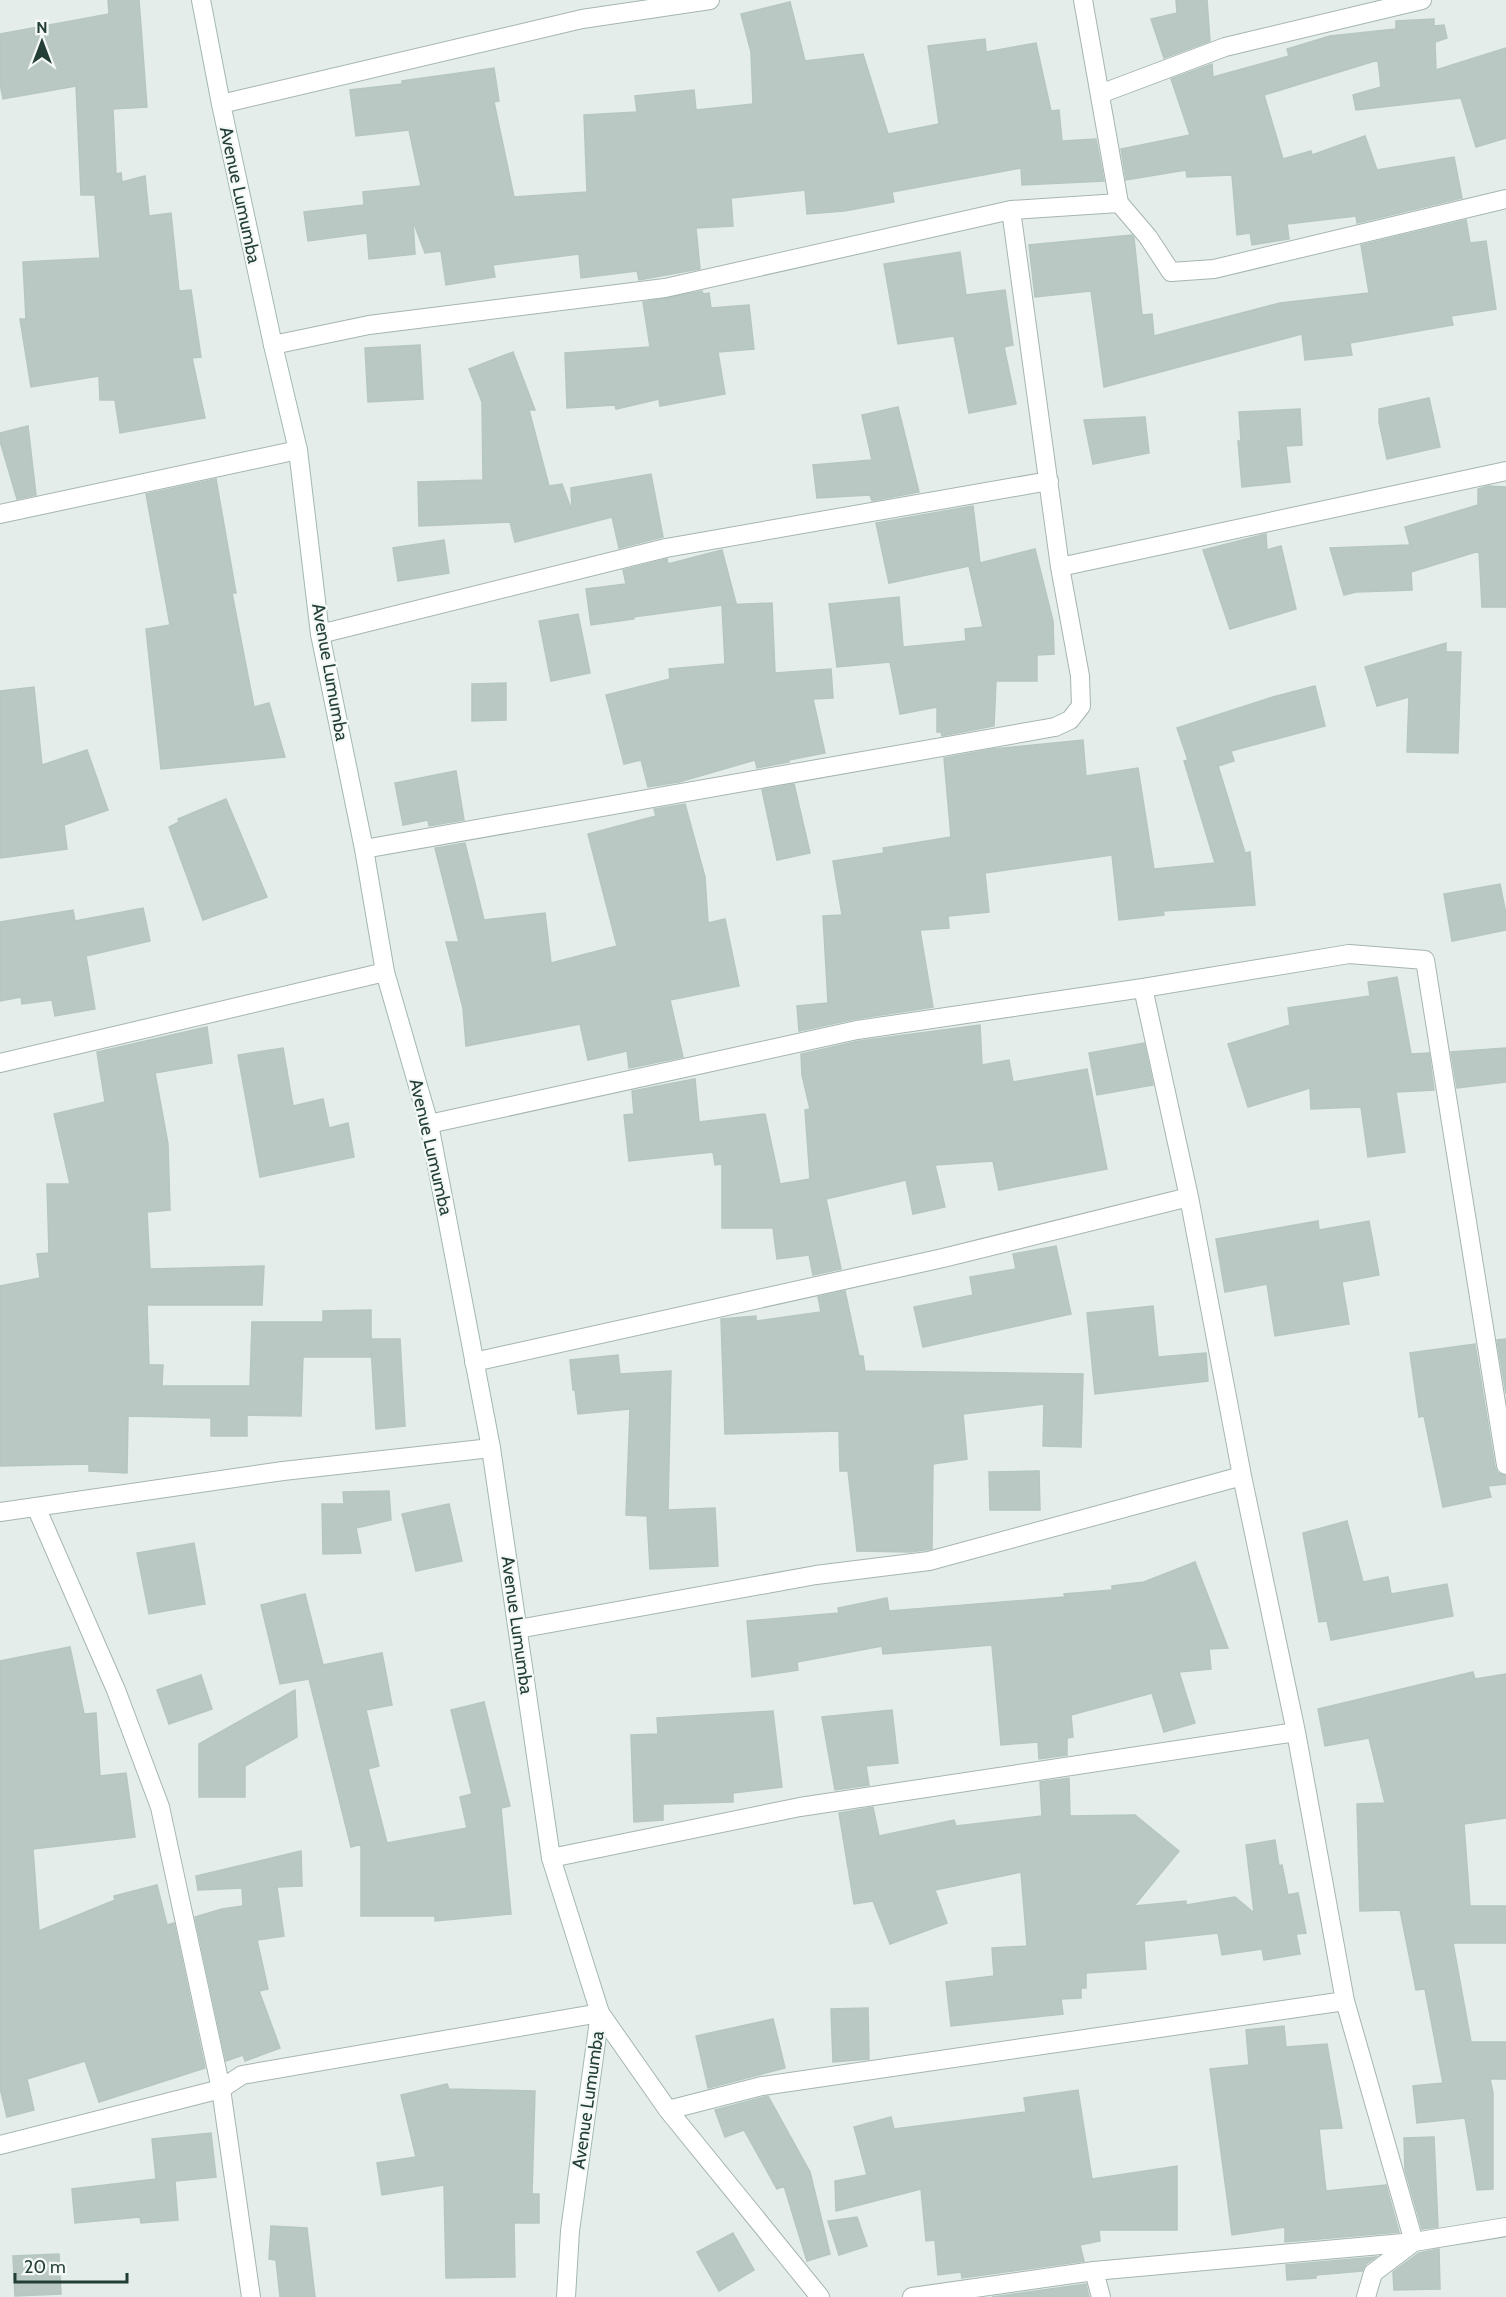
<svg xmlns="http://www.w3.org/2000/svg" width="1506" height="2297" font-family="Cabin,sans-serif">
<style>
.building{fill:#b9c8c2;stroke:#b6c6c0;stroke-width:1.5}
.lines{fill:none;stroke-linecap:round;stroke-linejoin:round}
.minor-casing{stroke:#a6b5b0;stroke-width:20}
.secondary-casing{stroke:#a2b8b1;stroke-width:20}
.minor{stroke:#fff;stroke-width:18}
.secondary{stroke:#fff;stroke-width:18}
.labels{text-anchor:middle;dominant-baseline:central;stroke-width:4.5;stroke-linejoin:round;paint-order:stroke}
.street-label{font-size:18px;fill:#233e37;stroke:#f4f9f7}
</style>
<rect width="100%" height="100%" fill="#e4ede9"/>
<path class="building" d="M108,0H139L147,107L113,109L116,174L121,173L122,182L145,176L149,216L171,213L179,291L191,290L201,357L192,358L205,418L120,433L115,400H100L99,376L31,387L20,319H26L23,262L100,258L95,195H81L76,86L3,99L0,83V34L109,14Z
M1176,0H1207L1210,41L1164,58L1151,19L1177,13Z
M790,2L805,61L863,54L888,134L939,124L928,46L985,39L986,52L1036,43L1051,111L1059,110L1062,141L1096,139L1104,181L1022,185L1021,168L892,192L894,202L844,211L807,214L805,190L731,198L733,226L696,228L700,269L639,280L637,271L581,278L579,254L493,265L495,277L446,285L441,251L425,253L413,221L415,254L369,259L367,233L308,241L304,212L364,205L363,192L421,186L409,130L356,136L350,90L402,84V81L494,68L499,101L494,102L514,197L587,192L584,115L637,112L635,96L694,90L696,110L753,104L751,52L741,14Z
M1434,19V26L1444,25L1447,38L1435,42L1436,70L1506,48V138L1476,147L1461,98L1356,110L1353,95L1381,87L1378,60L1264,95L1283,159L1311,151L1312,155L1365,136L1377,170L1454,157L1462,198L1357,223L1356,216L1287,224L1289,239L1252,245L1250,233L1237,235L1232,175L1187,177L1186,170L1126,180L1121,149L1190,135L1171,79L1212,64L1213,77L1289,56L1287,49L1330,36L1396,29V21Z
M1466,220L1470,243L1486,241L1496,309L1451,316L1453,325L1350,343L1352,355L1305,360L1302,334L1104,387L1091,291L1035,297L1029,245L1132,235L1134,238L1142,315L1152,314L1154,336L1280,303L1369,293L1361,245Z
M960,252L966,295L1005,290L1013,345L1004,347L1016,404L969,413L954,336L898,344L884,264Z
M702,291L703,294L709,293L711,308L749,305L754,349L718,352L725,394L660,406L659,399L616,409L615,405L567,408L565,353L650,347L643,302Z
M420,345L423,399L368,402L365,348Z
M513,352L535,410H529L549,486L562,484L572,511L571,488L651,474L663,537L619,548L612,517L515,542L510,522L419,526L418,482L483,480L482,402L469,369Z
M1429,398L1440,447L1387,459L1379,422V409Z
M898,407L919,492L872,501L870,495L817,498L813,465L872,460L862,415Z
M1300,409L1302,445L1286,446L1290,482L1242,487L1238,441H1241L1239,412Z
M1145,417L1149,453L1093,464L1084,420Z
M28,426L36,495L17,499L0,441V433Z
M216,479L236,593H232L254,707L269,703L285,757L161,769L146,629L170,625L146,494Z
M1488,486L1506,487V607H1482L1479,551L1411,572L1412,590L1356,592L1344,595L1330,548L1410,545L1405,527L1478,505V489Z
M973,506L980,563L1035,549L1053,621L1054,654L1037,655V681H996L994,726L942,736L941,732H937V707L900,714L890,662L837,667L829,604L899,597L903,647L966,641L965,629L983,627L969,566L889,583L876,523Z
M1266,534L1267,550L1281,546L1296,609L1230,629L1203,550Z
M444,540L449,573L398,581L393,548Z
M722,550L736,603L633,617L634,619L591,625L586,589L626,584L623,570L667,559L668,564Z
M772,603L775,673L831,669L833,698L813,699L825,753L789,760V762L757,768L755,760L679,782L648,787L641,760L624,764L606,695L670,679L669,669L725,664L722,605Z
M578,614L590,673L551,681L539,621Z
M1446,643V652H1461L1458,753L1407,752L1409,697L1377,706L1365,667Z
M506,683V720L472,721V684Z
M1315,686L1325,726L1231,751L1234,761L1218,766L1245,853L1250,852L1255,905L1163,911L1164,915L1119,920L1112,855L985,873L989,912L948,916L949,928L920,930L933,1007L855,1019L799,1031L797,1006L828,1003L823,916L842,915L833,861L884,853L883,848L951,837L944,758L993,749L1083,740L1086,776L1138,768L1154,869L1215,863L1184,761L1188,760L1177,728L1273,697Z
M34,687L42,765L87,750L108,810L64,825L67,849L0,858V691Z
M456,771L464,820L429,826L428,820L403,825L395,783Z
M794,784L810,853L777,860L762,790Z
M226,799L267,897L203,920L169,827L179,822L178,819Z
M685,804L705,877L708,923L725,919L739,986L670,1000L683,1057L629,1068L627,1051L588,1060L580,1024L466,1046L463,1008L446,942H459L435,848L465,843L484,920L545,913L551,963L617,946L588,834L656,816L654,809Z
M1500,884L1506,914V930L1452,941L1444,894Z
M143,908L150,941L86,956L95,1009L55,1016L52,1000L22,1004L21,997L0,1001V922L73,910L75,921Z
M1397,977L1411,1054L1429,1053L1434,1090L1396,1092L1405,1152L1368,1157L1361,1107L1311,1109L1310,1088L1248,1107L1228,1044L1290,1025L1288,1008L1370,996L1368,982Z
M980,1025L982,1065L1009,1060L1013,1082L1087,1069L1107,1169L999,1190L993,1161L935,1165L945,1207L913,1214L906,1180L826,1199L841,1269L813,1275L809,1255L777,1259L773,1228H722V1164L715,1165L713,1152L629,1161L624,1115L634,1114L632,1091L695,1079L699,1122L765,1114L780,1184L810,1179L805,1110L810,1109L802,1075L801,1054L859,1041Z
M207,1027L212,1063L155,1073L168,1144L170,1210L147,1212L150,1269L264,1266L262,1305H147L149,1365H163L162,1386H250L252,1322H323V1311L371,1310V1339H400L405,1426L376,1429L371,1347V1357H303L301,1416L247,1415V1436H211V1418L128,1416L127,1473L89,1471V1464L0,1466V1286L40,1278L37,1254L49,1253L47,1184H70L54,1114L105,1102L97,1052Z
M1144,1043L1153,1085L1097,1095L1089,1053Z
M283,1048L293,1106L323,1099L329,1128L348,1123L354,1157L260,1177L238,1055Z
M1506,1048V1082L1457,1088L1451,1052Z
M1318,1221L1319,1230L1369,1221L1379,1275L1342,1282L1349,1324L1275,1336L1267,1284L1225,1292L1216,1239Z
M1056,1246L1071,1314L923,1347L914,1307L973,1295L970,1277L1016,1269L1013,1254Z
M845,1291L859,1356H863L865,1371L1083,1374L1081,1447L1043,1446L1044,1404L963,1414L967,1459L933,1464L932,1549L910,1552L857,1551L848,1471H840L839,1431L725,1434L721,1319L756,1316V1321L821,1312L818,1297Z
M1153,1306L1158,1357L1206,1353L1208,1381L1095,1394L1087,1313Z
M1506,1339V1394L1497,1340Z
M1475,1344L1495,1467L1498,1473L1506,1476V1484L1488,1486L1491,1497L1443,1507L1424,1416L1419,1417L1410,1353Z
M618,1355L620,1374L671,1371L668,1510L715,1508L718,1566L650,1569L647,1516L626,1515L630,1409L578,1414L575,1390H573L570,1360Z
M1039,1471L1040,1510H990L989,1472Z
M389,1491L391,1520L356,1528L361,1553L323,1554L322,1504H344L343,1492Z
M449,1504L462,1561L416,1571L402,1514Z
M1347,1521L1363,1582L1388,1577L1391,1594L1447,1584L1453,1616L1331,1640L1327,1621L1319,1622L1303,1533Z
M194,1543L205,1604L149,1614L137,1553Z
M1195,1562L1228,1648L1209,1649L1211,1669L1179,1672L1195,1723L1164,1732L1152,1693L1071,1715L1073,1737L1067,1738V1755L1039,1759L1038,1742L1001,1745L992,1645L883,1654L882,1646L797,1662L798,1670L752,1677L747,1621L839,1613L838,1608L887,1598L889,1611L1065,1597L1064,1594L1112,1590V1586L1144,1582Z
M305,1594L323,1665L382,1653L392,1705L366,1710L379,1766L368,1769L387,1843L467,1828L460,1797L472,1794L451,1710L484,1702L510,1806L501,1808L511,1914L435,1921V1916H361V1844L351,1847L309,1679L280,1684L261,1605Z
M70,1647L84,1714L96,1713L100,1776L126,1773L135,1837L33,1849L39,1931L115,1900L114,1896L157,1885L167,1925L174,1923L205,2068L99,2102L85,2061L27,2079L34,2110L7,2117L0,2088V1661Z
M1473,1672L1475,1679L1506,1674V1818L1464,1824L1470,1906H1506V1943H1453L1471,2042H1506V2079H1490L1493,2093V2189L1477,2190L1465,2118L1417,2123L1413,2086L1443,2083L1425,1989L1416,1990L1400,1910L1360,1911L1357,1804L1385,1803L1369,1738L1325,1746L1318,1709Z
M201,1675L212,1709L169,1724L157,1690Z
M295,1690L297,1737L245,1766V1797H199V1744Z
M892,1710L898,1763L866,1766L869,1785L835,1790L822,1717Z
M773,1711L782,1787L733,1793V1802L663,1804V1820L634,1822L631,1735L658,1734L657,1718Z
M1069,1778L1070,1816L1135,1815L1179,1851L1134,1906L1186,1901V1905L1235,1897L1254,1913L1246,1845L1275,1840L1279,1866L1282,1865L1288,1895L1298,1893L1306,1933L1296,1934L1300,1954L1264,1960L1262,1949L1222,1955L1218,1933L1144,1941L1146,1969L1086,1973V1988H1081V1998L1061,1999L1063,2014L951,2026L946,1982L994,1976L992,1948L1027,1946L1021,1872L935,1890L947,1923L890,1944L873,1901L854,1904L839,1813L873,1807L879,1836L954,1820L956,1826L1042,1816L1040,1782Z
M301,1851L302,1886L277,1887L284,1936L257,1940L268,1989L259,1991L280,2048L245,2061L243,2055L226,2061L195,1917L222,1909L243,1906L242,1888L198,1890L196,1876Z
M868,2008L869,2059L833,2062L831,2009Z
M773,2019L785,2068L708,2088L696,2036Z
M1284,2026L1286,2047L1327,2044L1342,2128L1319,2129L1326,2191L1386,2185L1399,2232L1285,2242V2227L1232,2235L1210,2069L1249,2065L1246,2030Z
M447,2084L449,2089L535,2091L532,2194H539V2223H514L515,2277L446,2278L444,2185L382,2195L377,2163L416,2157L401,2095Z
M1078,2090L1092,2179L1177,2166V2230H1099L1100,2241L1080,2245L1084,2261L962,2278L961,2272L938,2275L935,2240L926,2241L921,2189L836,2211L835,2181L867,2175L854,2127L891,2117L894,2129L1026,2112L1024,2098Z
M768,2096L810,2172L830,2254L807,2261L784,2186L777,2189L744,2130L725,2137L715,2110Z
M211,2133L216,2177L175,2181L178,2220L141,2223L140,2217L75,2223L72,2189L156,2179L152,2139Z
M1434,2137L1438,2227L1422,2229L1405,2170L1404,2138Z
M857,2217L867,2246L839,2255L828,2221Z
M271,2226L307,2228L315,2297H280L276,2260L269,2259Z
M733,2233L754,2270L719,2291L697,2252Z
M1439,2249L1440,2289L1394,2290L1393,2272L1419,2253Z
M59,2254L61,2294L15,2296L13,2256Z
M1376,2257L1366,2264L1362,2271L1316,2275V2278L1287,2280L1286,2265Z
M1086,2284L1089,2297H992Z"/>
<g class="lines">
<g class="minor-casing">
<path id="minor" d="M1083,0L1119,203
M1100,94L1225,47L1422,0
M221,104L582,19L710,0
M273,345L369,325L665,288L1011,210L1119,203L1148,237L1171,272L1214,269L1506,199
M0,514L298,450
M1060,567L1506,471
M320,634L666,548L1049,481
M364,849L1055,727L1070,720L1081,706L1080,676L1060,567L1011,210
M1143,988L1189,1197L1242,1476L1296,1732L1345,2001L1414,2242L1373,2273L1366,2297
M0,1063L385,972
M429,1124L857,1030L1143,988L1349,954L1425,960L1506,1465
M474,1362L943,1258L1189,1197
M36,1507L116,1690L160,1807L221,2089L251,2297
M0,1512L283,1471L491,1448
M518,1629L816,1575L929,1561L1242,1476
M551,1858L800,1807L1296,1732
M668,2110L762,2086L1345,2001
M0,2145L221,2089L242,2075L600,2013L668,2110L820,2297
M1094,2271L1101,2297
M912,2297L1094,2271L1414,2242L1506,2227"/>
</g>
<g class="secondary-casing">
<path id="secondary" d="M201,0L221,104L273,345L298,450L320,634L364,849L385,972L429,1124L491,1448L551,1858L600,2013L570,2231L566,2297"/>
</g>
<use href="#minor" class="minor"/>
<use href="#secondary" class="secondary"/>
</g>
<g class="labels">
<g class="street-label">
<text transform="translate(240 195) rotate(78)">Avenue Lumumba</text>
<text transform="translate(330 672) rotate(80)">Avenue Lumumba</text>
<text transform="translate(431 1147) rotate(77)">Avenue Lumumba</text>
<text transform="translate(517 1625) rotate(82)">Avenue Lumumba</text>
<text transform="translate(588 2100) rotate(-82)">Avenue Lumumba</text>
</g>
</g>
<g transform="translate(42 42)" stroke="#f4f9f7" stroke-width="4.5" paint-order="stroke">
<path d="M0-4.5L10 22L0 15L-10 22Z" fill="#233e37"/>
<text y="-9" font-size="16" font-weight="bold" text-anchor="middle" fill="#233e37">N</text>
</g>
<path d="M15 2273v9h112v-9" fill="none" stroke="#233e37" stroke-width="3"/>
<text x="24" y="2273" font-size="18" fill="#233e37" stroke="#f4f9f7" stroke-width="4.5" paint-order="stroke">20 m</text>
</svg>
